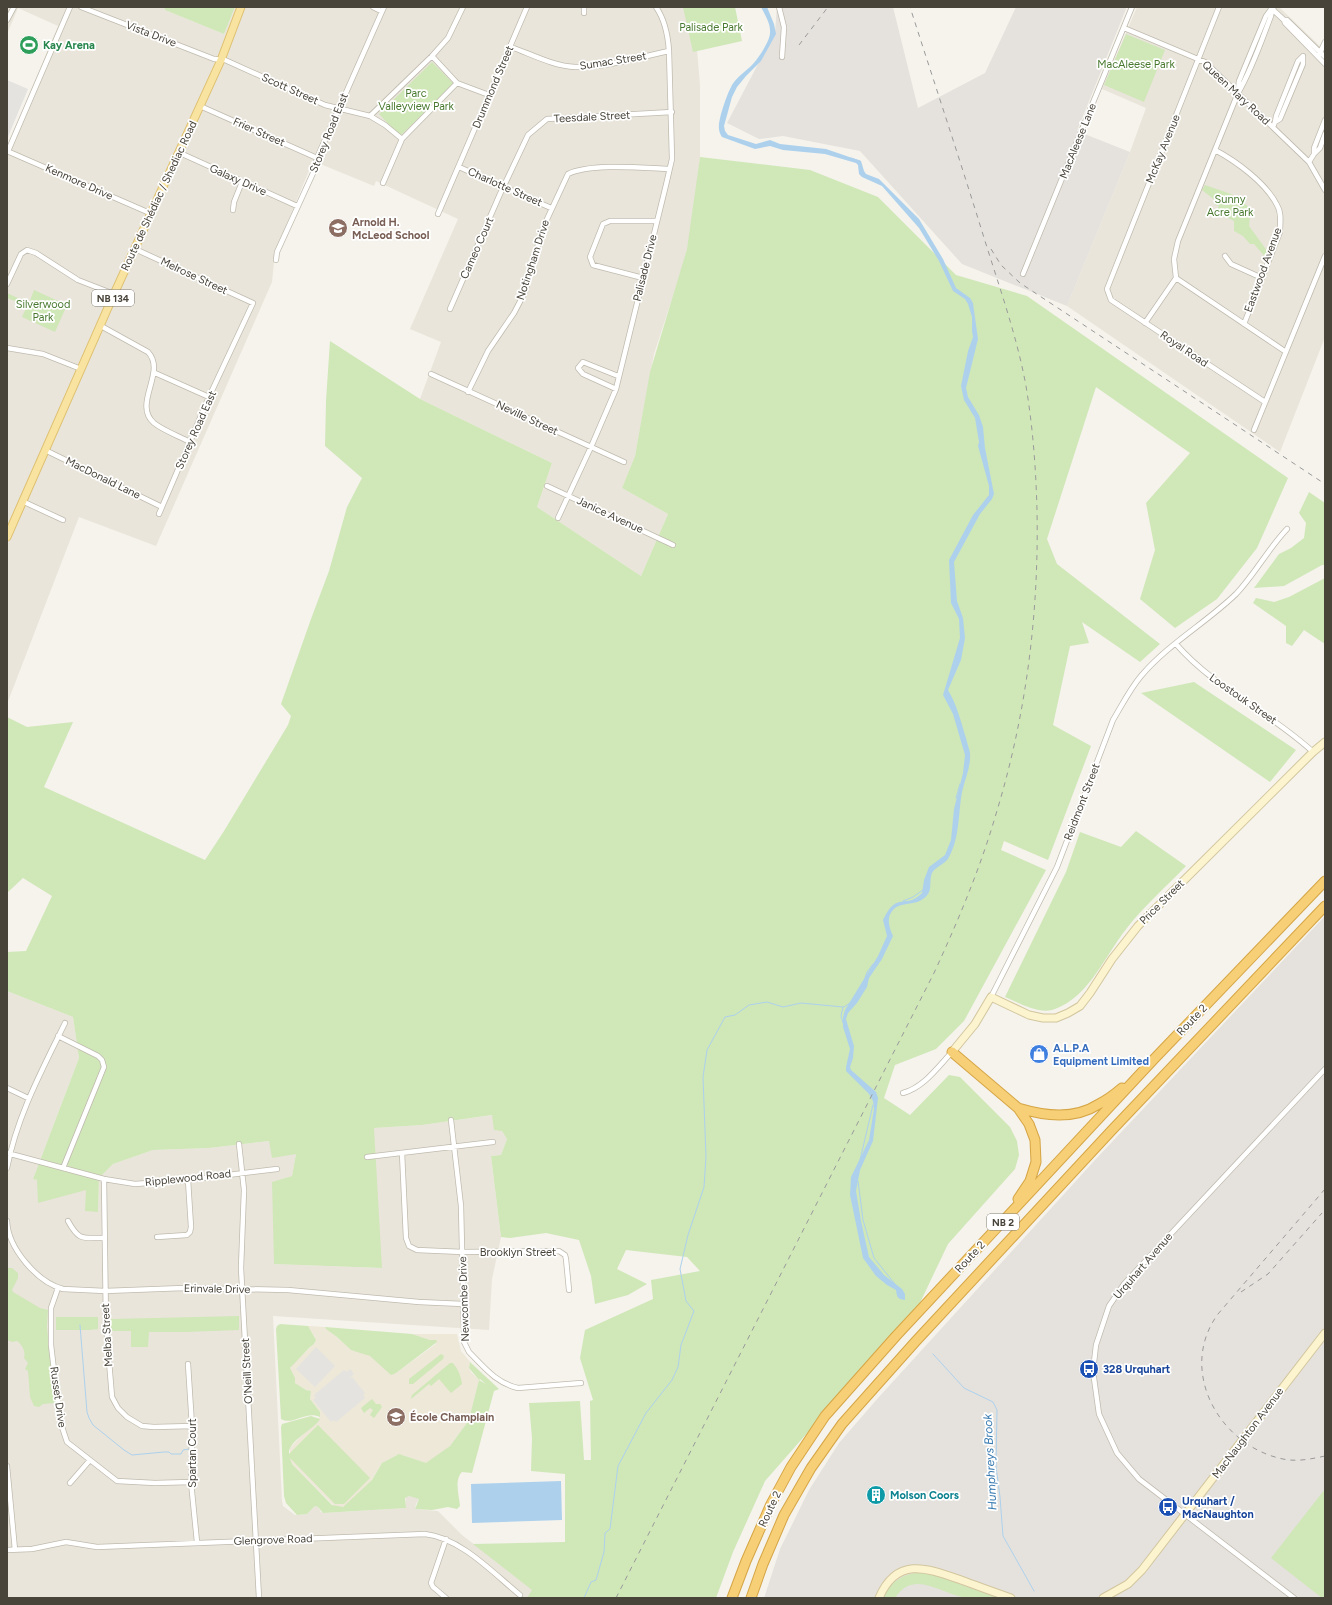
<svg xmlns="http://www.w3.org/2000/svg" width="1332" height="1605" font-family="Figtree,sans-serif">
<style>
.residential{fill:#e9e5da}
.industrial{fill:#e5e2dd}
.education{fill:#ede8d7}
.green{fill:#d0e7b8}
.parking{fill:#e4e3e0}
.water{fill:#add1ed}
.lines{fill:none;stroke-linecap:round;stroke-linejoin:round}
.stream{stroke:#add1ed;stroke-width:1}
.street-casing{stroke:#c0bbaf;stroke-width:6}
.secondary-casing{stroke:#d2c69e;stroke-width:9}
.primary-casing{stroke:#dec171;stroke-width:9}
.highway-casing{stroke:#d6a545;stroke-width:11}
.street{stroke:#fff;stroke-width:4.5}
.secondary{stroke:#fcf3cf;stroke-width:7}
.primary{stroke:#f9e3a1;stroke-width:7}
.highway{stroke:#f6cf76;stroke-width:9}
.rail{stroke:#9a9a9a;stroke-width:1;stroke-dasharray:5 5;stroke-linecap:butt}
.labels{text-anchor:middle;dominant-baseline:central;stroke-width:3.5;stroke-linejoin:round;paint-order:stroke}
.shield{fill:#fff;stroke:#807c75;stroke-width:1}
.shield-label{font-size:10px;font-weight:bold;fill:#49443a}
.park-label{font-size:11px;fill:#49792f;stroke:#fff}
.street-label{font-size:11px;fill:#49443a;stroke:#fff}
.leisure-label{font-size:11px;font-weight:bold;fill:#27864d;stroke:#fff;text-anchor:start}
.education-label{font-size:11px;font-weight:bold;fill:#785e54;stroke:#fff;text-anchor:start}
.shop-label{font-size:11px;font-weight:bold;fill:#366cbe;stroke:#fff;text-anchor:start}
.transit-label{font-size:11px;font-weight:bold;fill:#164399;stroke:#fff;text-anchor:start}
.culture-label{font-size:11px;font-weight:bold;fill:#0d838f;stroke:#fff;text-anchor:start}
.water-label{font-size:12px;font-style:italic;fill:#377ab1;stroke:#fff}
</style>
<rect width="100%" height="100%" fill="#f5f3ec"/>
<path class="residential" d="M7,7H164L165,10L224,34L235,7H685L696,38L700,85V157L692,230L682,268L654,354L635,456L622,488L668,514L641,576L537,507L552,463L420,399L441,342L410,329L458,219L376,181L374,186L313,161L275,252L272,282L156,546L79,517L7,704V144H8L58,26L18,8L7,34Z
M1137,7H1279L1325,51V337L1280,452L1067,306L1130,152L1146,108L1102,89Z
M7,991L73,1017L79,1058L33,1179L86,1190L98,1212L99,1178L113,1164L153,1150L209,1148L269,1141L296,1154L292,1176L273,1182L275,1264L381,1268L373,1128L422,1125L493,1115L507,1139L501,1155L491,1156L501,1237L492,1279L489,1330L273,1316L282,1501L283,1506L295,1515L307,1514L315,1506L318,1507L321,1512L324,1513L405,1508L406,1497L409,1496L417,1498L419,1499L416,1504L415,1509L438,1511L462,1535L533,1590L527,1598H7Z"/>
<path class="industrial" d="M777,7H893L918,108L985,73L1016,7H1125L1126,9L1077,131L1130,152L1067,306L962,264L860,151L783,136L759,139L727,123L775,32Z
M1325,916V1598H764L780,1549L809,1490L839,1443L878,1398L1095,1160Z"/>
<path class="education" d="M308,1326L325,1327L326,1329L337,1337L351,1350L367,1354L396,1373L436,1344L435,1340H430L412,1334H457L461,1351L470,1362L469,1368L471,1372L479,1380L470,1415L472,1416L450,1446L430,1462L425,1463L402,1455H397L382,1463L371,1481L345,1506L340,1508L334,1506L292,1464L290,1459V1448L303,1434L318,1421L320,1416V1412L310,1399L311,1391L306,1390L295,1383L290,1369L291,1366L315,1343V1338Z"/>
<path class="green" d="M164,7H235L224,34L165,10Z
M683,7H735L742,41L693,52Z
M1126,34L1165,50L1144,102L1104,85Z
M432,62L454,84L400,136L379,114Z
M700,157L810,170L878,197L956,275L1027,296L1288,478L1257,548L1217,599L1175,628L1140,599L1155,550L1146,503L1190,453L1096,387L1047,539L1057,564L1160,644L1140,662L1082,622L1089,643L1070,646L1053,725L1091,746L1048,860L1004,841L1001,850L1046,870L964,1021L936,1049L895,1065L884,1098L910,1115L949,1075L960,1077L1010,1127L1017,1141L1019,1155L1015,1169L948,1244L918,1307L765,1481L733,1552L716,1598H527L532,1590L473,1544L565,1542V1474L531,1471L532,1438L529,1403L580,1401L584,1460H591L590,1401L593,1400L580,1358L585,1330L653,1299L651,1280L700,1271L687,1257L626,1250L617,1269L647,1284L628,1295L595,1304L591,1276L579,1240L546,1233L510,1238L501,1237L491,1156L501,1155L507,1139L502,1131L494,1130L492,1115L422,1125L374,1128L382,1268L274,1264L272,1182L292,1176L296,1154L272,1158L269,1141L209,1148L153,1150L113,1164L99,1178L98,1212L85,1211L86,1190L38,1203L37,1180L33,1179L79,1058L73,1017L7,991V952L26,951L52,896L23,878L7,893V717L27,727L73,722L44,787L205,860L224,831L288,725L291,716L281,704L311,619L329,571L347,507L362,478L325,446L326,401L330,341L420,399L552,463L537,507L641,576L668,514L622,488L635,456L650,372L687,249Z
M1205,185L1231,194L1253,210L1250,217L1249,226L1268,252L1266,258L1254,244H1250L1243,236L1234,231V221L1224,216H1216V211L1219,206L1215,205L1216,201L1202,190Z
M34,290L67,305L55,332L22,317L27,306L7,298V293L29,303Z
M1309,492L1325,503V565H1322L1284,586L1254,588L1279,554L1291,548L1304,538L1306,523L1299,513Z
M1325,578V644L1304,630L1292,646L1286,643V626L1253,603L1256,598L1274,602L1289,597Z
M1194,682L1296,750L1270,782L1141,693Z
M1136,831L1186,866C1167,886 1144,906 1127,928C1105,955 1090,996 1055,1009C1040,1015 1019,1003 1005,997L1066,872L1080,832L1121,847Z
M7,1268H12L18,1273V1278L12,1290L13,1292L40,1308L48,1310L47,1327L55,1403L43,1404L39,1407L34,1406L30,1397L28,1371L25,1369L28,1363L24,1358C26,1352 22,1344 17,1341L12,1342L7,1340Z
M239,1316V1330L186,1332H149L148,1347H131V1331H111V1319Z
M56,1317H98V1329L89,1330H56Z
M280,1324L308,1326L316,1340L314,1344L309,1348L290,1368L295,1378V1383L306,1390L311,1391L310,1399L320,1412V1417C306,1410 293,1426 281,1419L276,1329L277,1326Z
M325,1327L412,1334L430,1340H436L437,1342L396,1373L391,1375L370,1356L351,1350L337,1337L326,1329Z
M441,1354L444,1356L443,1359L413,1384H409V1379Z
M470,1362L499,1389L494,1391L472,1473L462,1472C454,1480 459,1495 460,1506L457,1509L448,1507L432,1510L415,1509L419,1499L409,1496L405,1498L406,1508L323,1513L318,1507L315,1506L307,1514L297,1515L286,1503L284,1496L281,1427L282,1424L311,1416L320,1419C314,1430 288,1440 289,1454L318,1425L370,1478L344,1504H335L290,1458L292,1464L332,1505L343,1507L372,1480L382,1463L399,1454L426,1463L450,1446L472,1416L470,1415L479,1380L486,1384L480,1379L479,1380L469,1368Z
M450,1363H453C458,1369 461,1376 462,1384L451,1393L439,1379L431,1386L429,1384L411,1399L412,1395Z
M372,1399L376,1404H380L382,1407L374,1418L370,1415L373,1410L370,1408L364,1413L361,1408Z
M1325,1489V1598H1322L1271,1558Z
M921,1572L935,1575L998,1598C988,1598 977,1599 967,1598C942,1595 914,1568 895,1598H883C891,1581 903,1574 921,1572Z"/>
<path class="parking" d="M7,80L28,89L7,139Z
M316,1347L335,1366L315,1387L296,1369Z
M350,1369L354,1374L348,1379L352,1377L365,1393L363,1395L365,1398L336,1422L334,1420L331,1422L313,1400L316,1398L314,1395L344,1370L347,1372Z"/>
<path class="water" d="M761,7H767L774,24L776,34L761,61L746,76L737,87L732,97L724,126L725,131L728,135L756,144L770,140L780,144L826,149L861,161L864,171L866,174L879,179L919,219L943,259L956,288L970,298L973,303L978,339L966,388L968,397L979,415L983,427L985,448L994,494L992,499L980,514L954,562L957,601L963,618L965,638L961,660L948,690C957,705 961,722 966,738C967,743 969,748 970,753C971,767 965,779 962,792C958,814 960,837 949,857C946,864 936,866 932,873C929,880 932,888 928,894C918,908 902,900 893,910C886,918 889,927 893,936L882,959L869,978L867,987L857,1003L848,1013L846,1019L848,1026L854,1046L853,1058L850,1067L851,1070L876,1092L878,1098L873,1141L860,1170L856,1191L861,1221L869,1257L884,1275L902,1289L905,1294V1300C897,1299 897,1297 896,1290L887,1285L876,1276L863,1258L850,1195L851,1177L869,1140L874,1109L873,1101L869,1094L846,1071V1067L850,1049L843,1027V1017L845,1010L878,956L887,936L883,920C897,890 906,910 922,893L924,880L929,867L945,855L951,840L954,809L963,773L965,755L953,714L943,695L960,638L959,619L951,603L949,560L973,515L989,495V486L978,446L979,442L975,418L964,400L961,386L968,351L973,337L972,331V317L968,304L965,299L953,291L939,261L919,228L882,186L862,177L859,174L858,165L856,163L825,154L783,150L770,146L755,149L722,137C717,130 719,122 721,114C724,104 727,94 732,85C738,76 745,72 752,65C758,59 770,41 770,33C771,24 765,15 761,7Z
M561,1481L562,1520L472,1523L471,1484Z"/>
<g class="lines">
<path class="stream" d="M851,158L860,161
M956,798L960,784
M903,901L913,897L923,890
M865,978L867,972L873,964
M844,1007L850,1003
M843,1023L841,1016L843,1007
M860,1160L873,1105
M858,1181L863,1220L874,1258L895,1284
M80,1325L87,1412L89,1418L93,1425L124,1450L132,1455L164,1452H169L171,1454H181L183,1450L189,1449
M933,1354L964,1388L993,1402L997,1410L996,1466L1000,1497L1003,1536L1034,1591
M584,1598L591,1582L596,1580L604,1552L605,1533L610,1529L618,1466L646,1413L672,1380L678,1367L681,1345L694,1311L686,1301L680,1269L688,1235L704,1187L706,1157L703,1077L707,1050L725,1017L735,1015L749,1005L767,1002L783,1007L801,1003L843,1007"/>
<g class="street-casing">
<path id="street" d="M81,7L214,59L225,60L325,105L370,116L385,125L402,139
M373,7L381,11
M779,7L784,27L782,57
M1219,7L1107,289L1111,300L1265,402
M1271,8L1284,20H1287L1325,57
M584,13V7
M7,20L14,7
M1284,20L1285,23L1325,64
M1124,28L1205,62L1309,162L1325,190
M511,47C531,54 553,66 575,67C604,68 641,57 669,51
M1319,55L1325,42
M432,56L457,83L489,95
M1238,91L1239,81L1266,16L1272,8
M200,106L317,158
M370,116L432,56L448,38L463,7
M1273,127L1275,122L1280,119L1303,64V56L1298,61L1276,116L1275,122
M1215,150C1236,161 1266,183 1277,205C1282,213 1280,223 1280,232L1244,324
M7,151L152,214
M8,151L70,7
M180,153L297,206
M1314,154V148L1325,120
M1309,162L1314,154L1320,148L1325,134
M459,167L551,208
M383,183L402,139L457,83
M233,210L234,202L242,182
M438,214L527,7
M135,249L253,303L209,397L159,514
M1225,256L1231,264L1262,278
M276,260L277,252L314,171L317,158L384,7
M1023,274L1132,7
M643,278L593,265L590,257L603,224L610,221H657
M1176,278L1286,352
M7,284L21,254L27,250L36,253L78,280L114,294
M450,309L500,194L528,135L547,119L672,112
M1145,323L1176,278L1174,259L1178,241L1238,93C1252,69 1261,42 1271,16L1272,9L1274,7
M101,326L148,352C167,372 132,404 154,423C164,431 179,436 190,442
M7,348L43,354L81,369
M155,373L209,397
M431,374L624,462
M616,389L583,374L578,368L583,362L618,376
M468,392L488,351L514,313L525,292L542,230L568,174C591,163 643,168 669,169
M1254,430L1325,256
M45,450L162,507
M547,486L673,545
M22,501L63,520
M558,518L591,447L616,389L666,185L672,159L669,51C668,36 665,20 656,7
M1176,644C1214,688 1270,712 1313,752
M991,997L1057,867L1113,720C1122,705 1130,689 1141,676C1168,644 1206,623 1236,594C1255,574 1268,549 1287,529
M58,1036L98,1056L102,1060L104,1067L63,1168
M7,1088L28,1098
M903,1093C924,1087 937,1068 952,1052
M451,1120L461,1206L464,1333V1342L469,1352C484,1367 496,1383 518,1388L581,1383
M239,1144L244,1190L241,1268L259,1598
M7,1153L104,1179L135,1184L188,1180L277,1169
M402,1153L406,1238L409,1246L417,1250L463,1252L559,1251L565,1255L566,1259L569,1290
M367,1157L493,1142
M7,1168C17,1116 42,1070 65,1023
M104,1179L106,1325L112,1397L118,1408L127,1417L142,1426L154,1427L192,1426
M7,1221C8,1248 37,1282 63,1289L105,1291L184,1288L288,1290L419,1302L463,1304
M68,1221C79,1241 82,1238 104,1238
M157,1237L187,1235L190,1232L191,1227L188,1180
M58,1288L51,1308V1345L60,1421L67,1442L117,1481L155,1483L191,1482
M188,1364L192,1426L191,1482L197,1542
M7,1466L15,1550
M70,1483L90,1460
M7,1550L32,1549L66,1542L97,1547L425,1534C461,1538 493,1573 520,1595
M446,1598L433,1587L431,1583L446,1539
M1294,1598L1139,1479L1117,1453L1099,1414L1093,1371L1096,1345L1109,1306L1124,1284L1325,1069"/>
</g>
<g class="secondary-casing">
<path id="secondary" d="M952,1052L975,1024L991,997L1029,1015L1043,1018H1056L1068,1013L1080,1006L1090,993L1112,959L1138,926L1313,752L1325,742
M879,1598C897,1556 927,1568 961,1580C977,1586 994,1592 1011,1598
M1103,1598L1128,1584L1142,1570L1325,1333"/>
</g>
<g class="primary-casing">
<path id="primary" d="M7,537L114,294L221,60L241,7"/>
</g>
<g class="highway-casing">
<path id="highway" d="M952,1052L1018,1108L1029,1124L1035,1140L1036,1162L1030,1181L1018,1199
M1018,1108C1045,1116 1074,1120 1099,1104C1107,1100 1115,1094 1122,1088
M732,1598L746,1561L771,1504L791,1467L825,1416L896,1336L1155,1058L1325,881
M751,1598L763,1564L784,1515L811,1468L842,1424L916,1341L1112,1130L1325,906"/>
</g>
<use href="#street" class="street"/>
<use href="#secondary" class="secondary"/>
<use href="#primary" class="primary"/>
<use href="#highway" class="highway"/>
<path class="rail" d="M799,45L828,7
M991,249L1001,265L1020,283L1325,484
M1325,1189L1218,1314C1177,1370 1219,1446 1283,1459C1297,1462 1311,1459 1325,1456
M1241,1292L1268,1274L1322,1213
M616,1598L934,973C958,921 980,869 996,814C1026,716 1039,614 1037,511C1036,470 1033,428 1026,386C1017,337 1000,289 985,241C961,163 935,85 910,7"/>
</g>
<defs>
<g id="stadium-disc" transform="scale(1)"><circle r="9.5" fill="#2e9e5b" stroke="#fff"/><path d="M0-5a6.5 5 0 1 0 0 10a6.5 5 0 1 0 0-10ZM-3.5-1.8h7v3.6h-7Z" fill="#fff"/></g>
<g id="school-disc" transform="scale(1)"><circle r="9.5" fill="#8d6e63" stroke="#fff"/><path d="M0-5L7-2L0 1L-7-2ZM-4 1L0 2.5L4 1V4Q0 6-4 4Z" fill="#fff"/></g>
<g id="shop-disc" transform="scale(1)"><circle r="9.5" fill="#3f7fe0" stroke="#fff"/><path d="M-5-2.5h2.3a2.7 3.5 0 0 1 5.4 0H5L5.5 6h-11ZM-1.5-2.5h3a1.5 2.3 0 0 0-3 0Z" fill="#fff"/></g>
<g id="bus-disc" transform="scale(1)"><circle r="9.5" fill="#1a4fb4" stroke="#fff"/><path d="M-5-6H5V4H4V6H2V4H-2V6H-4V4H-5ZM-3.5-4V0h7V-4ZM-3.5 1.2v1.5H-2V1.2ZM2 1.2v1.5H3.5V1.2Z" fill="#fff"/></g>
<g id="building-disc" transform="scale(1)"><circle r="9.5" fill="#0f9aa8" stroke="#fff"/><path d="M-4-6H4V6H1V3H-1V6H-4ZM-2.5-4.3h1.7v1.8h-1.7ZM.8-4.3h1.7v1.8H.8ZM-2.5-1h1.7V.8h-1.7ZM.8-1h1.7V.8H.8Z" fill="#fff"/></g>
</defs>
<g fill-rule="evenodd">
<use href="#stadium-disc" x="29" y="45"/>
<use href="#school-disc" x="338" y="228"/>
<use href="#shop-disc" x="1039" y="1054"/>
<use href="#bus-disc" x="1089" y="1369"/>
<use href="#school-disc" x="396" y="1417"/>
<use href="#building-disc" x="876" y="1495"/>
<use href="#bus-disc" x="1168" y="1507"/>
</g>
<g class="labels">
<g class="shield">
<rect x="92" y="290" width="42" height="16" rx="3"/>
<rect x="987" y="1214" width="32" height="16" rx="3"/>
</g>
<g class="shield-label">
<text x="113" y="298">NB 134</text>
<text x="1003" y="1222">NB 2</text>
</g>
<g class="park-label">
<text x="711" y="27">Palisade Park</text>
<text x="1136" y="64">MacAleese Park</text>
<text x="416" y="93">Parc<tspan x="416" dy="13">Valleyview Park</tspan></text>
<text x="1230" y="199">Sunny<tspan x="1230" dy="13">Acre Park</tspan></text>
<text x="43" y="304">Silverwood<tspan x="43" dy="13">Park</tspan></text>
</g>
<g class="street-label">
<text transform="translate(151 34) rotate(21)">Vista Drive</text>
<text transform="translate(613 61) rotate(-9)">Sumac Street</text>
<text transform="translate(493 87) rotate(-67)">Drummond Street</text>
<text transform="translate(290 89) rotate(24)">Scott Street</text>
<text transform="translate(1236 93) rotate(43)">Queen Mary Road</text>
<text transform="translate(592 117) rotate(-3)">Teesdale Street</text>
<text transform="translate(259 132) rotate(24)">Frier Street</text>
<text transform="translate(329 133) rotate(-68)">Storey Road East</text>
<text transform="translate(1078 141) rotate(-68)">MacAleese Lane</text>
<text transform="translate(1163 149) rotate(-68)">McKay Avenue</text>
<text transform="translate(238 180) rotate(24)">Galaxy Drive</text>
<text transform="translate(79 182) rotate(24)">Kenmore Drive</text>
<text transform="translate(505 187) rotate(24)">Charlotte Street</text>
<text transform="translate(159 196) rotate(-65)">Route de Shédiac / Shediac Road</text>
<text transform="translate(477 248) rotate(-66)">Cameo Court</text>
<text transform="translate(533 260) rotate(-72)">Notingham Drive</text>
<text transform="translate(645 268) rotate(-76)">Palisade Drive</text>
<text transform="translate(1263 270) rotate(-70)">Eastwood Avenue</text>
<text transform="translate(194 276) rotate(25)">Melrose Street</text>
<text transform="translate(1184 349) rotate(34)">Royal Road</text>
<text transform="translate(527 418) rotate(25)">Neville Street</text>
<text transform="translate(196 430) rotate(-66)">Storey Road East</text>
<text transform="translate(103 478) rotate(26)">MacDonald Lane</text>
<text transform="translate(610 515) rotate(25)">Janice Avenue</text>
<text transform="translate(1243 699) rotate(35)">Loostouk Street</text>
<text transform="translate(1082 802) rotate(-69)">Reidmont Street</text>
<text transform="translate(1162 902) rotate(-45)">Price Street</text>
<text transform="translate(1192 1020) rotate(-46)">Route 2</text>
<text transform="translate(188 1178) rotate(-6)">Ripplewood Road</text>
<text x="518" y="1252">Brooklyn Street</text>
<text transform="translate(970 1257) rotate(-47)">Route 2</text>
<text transform="translate(1143 1266) rotate(-49)">Urquhart Avenue</text>
<text transform="translate(217 1289) rotate(1)">Erinvale Drive</text>
<text transform="translate(464 1299) rotate(-92)">Newcombe Drive</text>
<text transform="translate(107 1335) rotate(-93)">Melba Street</text>
<text transform="translate(247 1371) rotate(-93)">O'Neill Street</text>
<text transform="translate(58 1397) rotate(82)">Russet Drive</text>
<text transform="translate(1248 1433) rotate(-53)">MacNaughton Avenue</text>
<text transform="translate(192 1453) rotate(-90)">Spartan Court</text>
<text transform="translate(770 1509) rotate(-65)">Route 2</text>
<text transform="translate(273 1540) rotate(-2)">Glengrove Road</text>
</g>
<g class="leisure-label">
<text x="43" y="45">Kay Arena</text>
</g>
<g class="education-label">
<text x="352" y="222">Arnold H.<tspan x="352" dy="13">McLeod School</tspan></text>
<text x="410" y="1417">École Champlain</text>
</g>
<g class="shop-label">
<text x="1053" y="1048">A.L.P.A<tspan x="1053" dy="13">Equipment Limited</tspan></text>
</g>
<g class="transit-label">
<text x="1103" y="1369">328 Urquhart</text>
<text x="1182" y="1501">Urquhart /<tspan x="1182" dy="13">MacNaughton</tspan></text>
</g>
<g class="culture-label">
<text x="890" y="1495">Molson Coors</text>
</g>
<g class="water-label">
<text transform="translate(990 1462) rotate(-93)">Humphreys Brook</text>
</g>
</g>
<rect width="1332" height="1605" fill="none" stroke="#49443a" stroke-width="16"/>
</svg>
